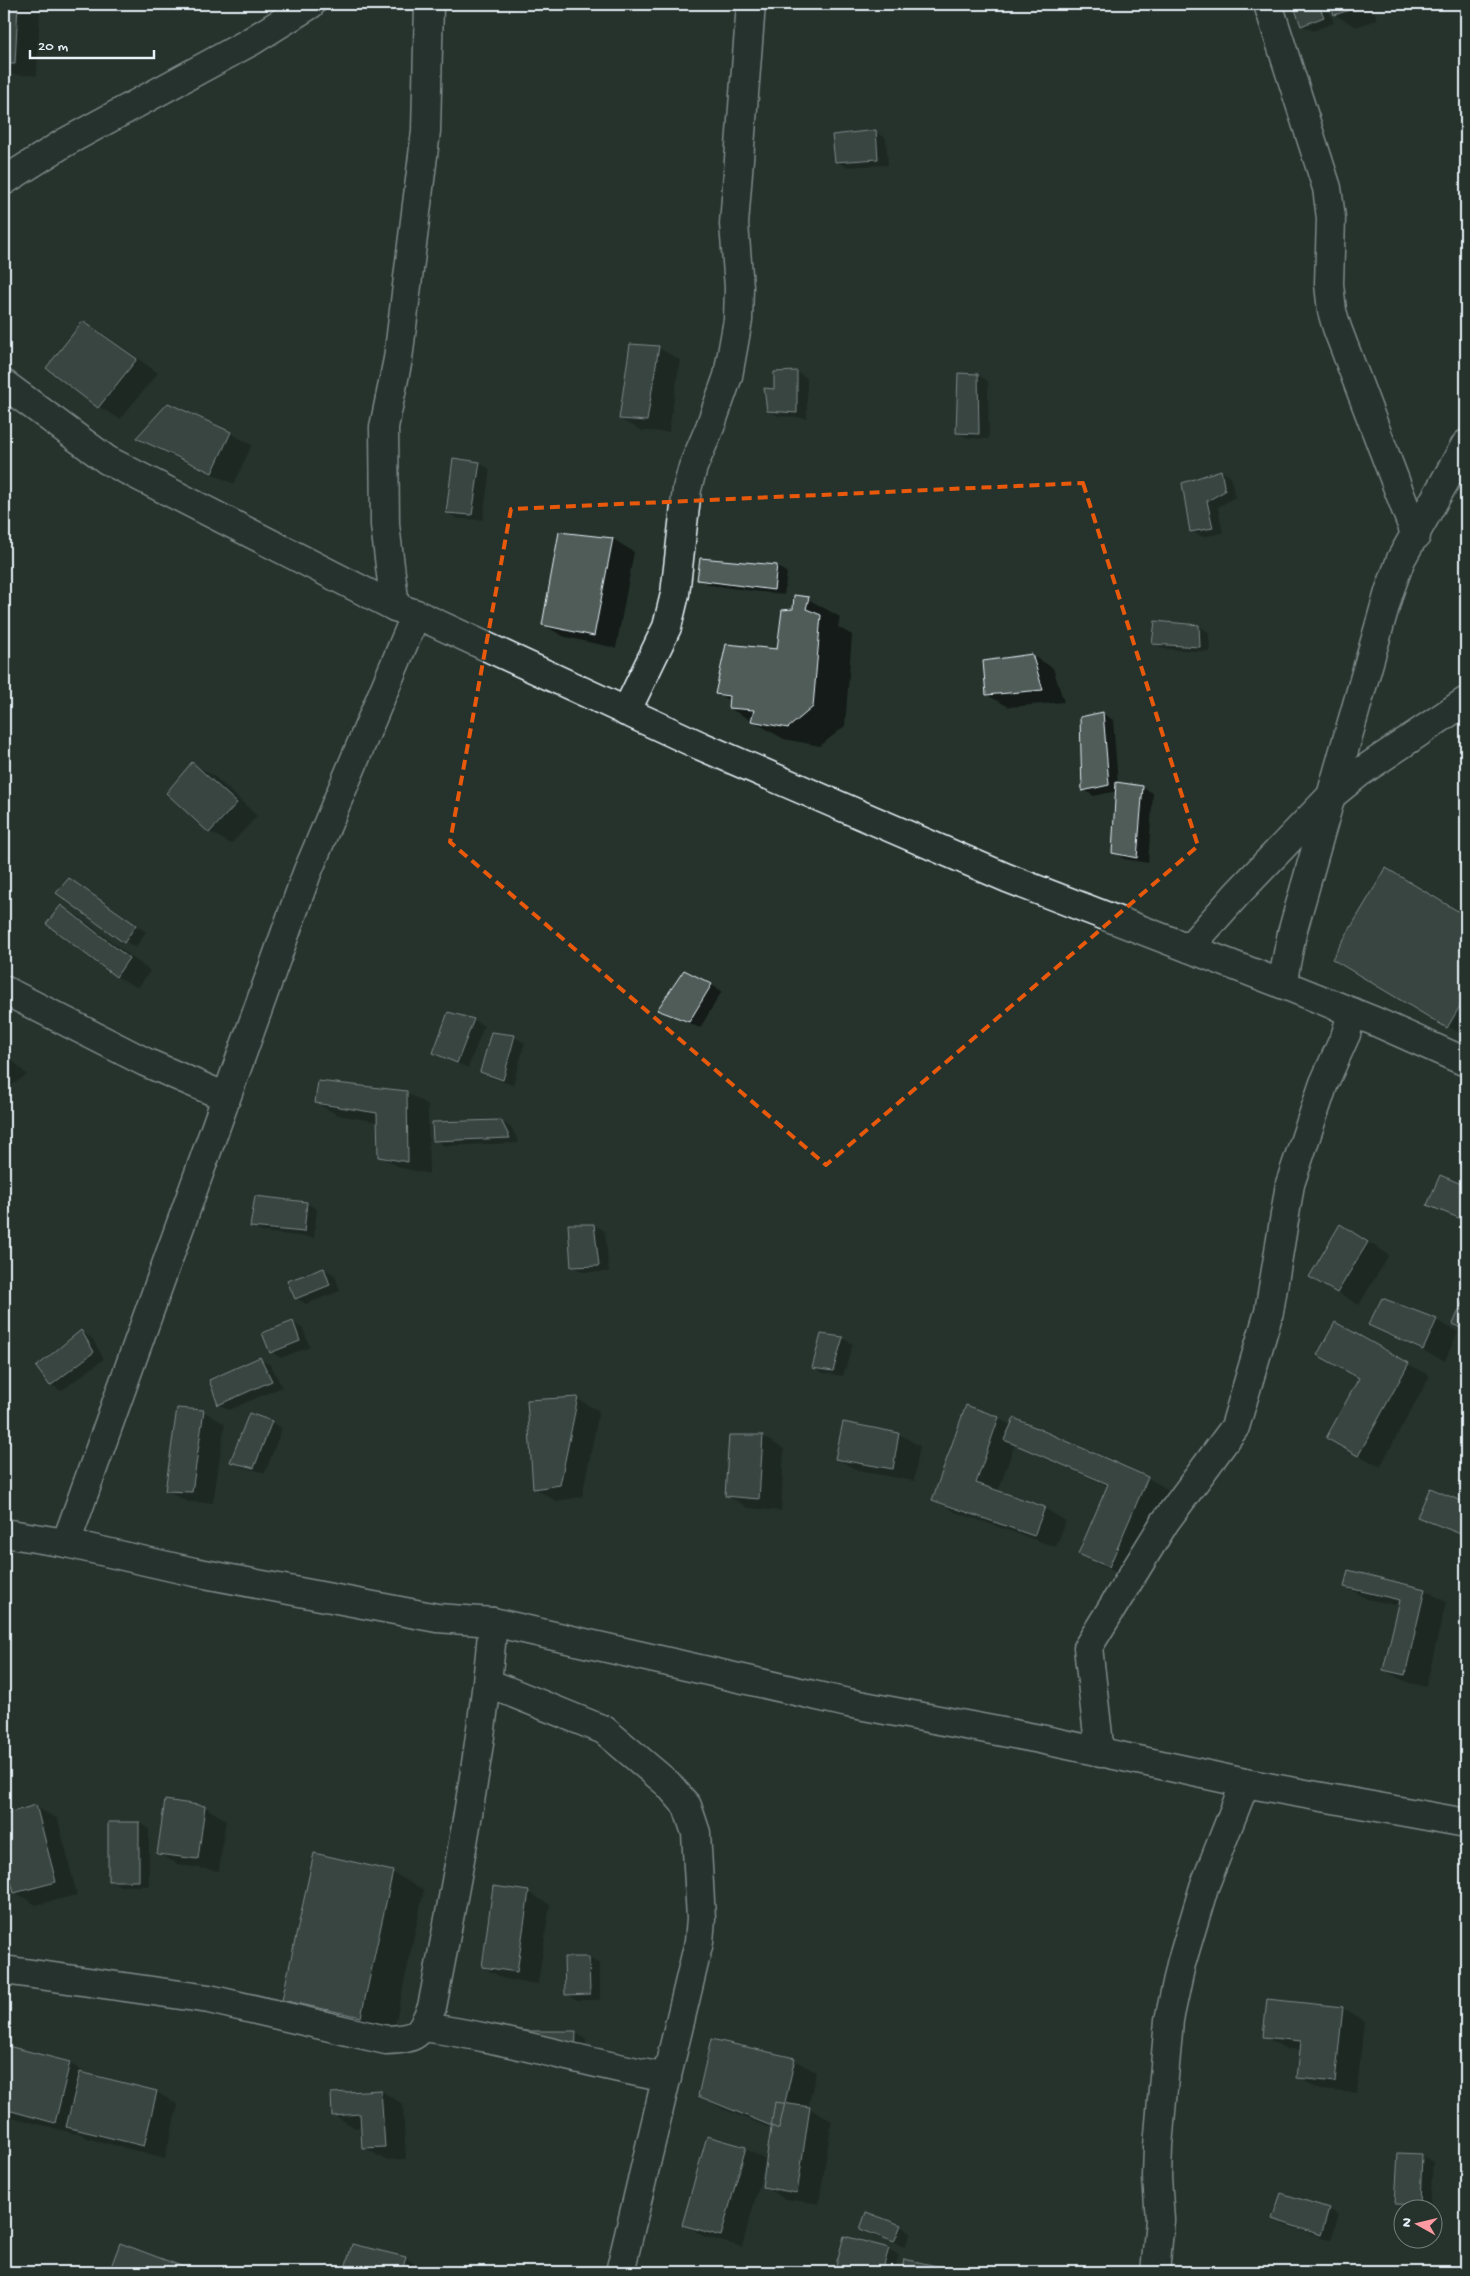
<svg xmlns="http://www.w3.org/2000/svg" width="1470" height="2276" font-family="'Gochi Hand',sans-serif">
<style>
.shadow{fill:#0007}
.building{fill:#505c59;stroke:#e8f1f8}
.lines{fill:none;stroke-linecap:round;stroke-linejoin:round}
.street-casing{stroke:#e8f1f8;stroke-width:31}
.secondary-casing{stroke:#e8f1f8;stroke-width:31}
.street{stroke:#26332d;stroke-width:28}
.secondary{stroke:#26332d;stroke-width:28}
.marked{fill:none;stroke:#e8590c;stroke-width:4;stroke-dasharray:10 6;stroke-linejoin:round}
</style>
<rect width="100%" height="100%" fill="#26332d"/>
<filter id="ink" filterUnits="userSpaceOnUse"><feTurbulence type="fractalNoise" baseFrequency=".02" numOctaves="2"/><feDisplacementMap in="SourceGraphic" scale="10" xChannelSelector="R" yChannelSelector="G"/><feConvolveMatrix kernelMatrix="1 2 1 2 8 2 1 2 1" color-interpolation-filters="sRGB"/></filter>
<g filter="url(#ink)">
<path class="shadow" d="M4,4H30L40,10L37,76L4,74Z
M505,4H583V8L517,11Z
M1294,4H1326L1334,23L1313,31L1302,25Z
M1332,4H1373L1377,20L1356,27L1335,15Z
M875,132L886,138L888,165L846,167L836,161Z
M84,323L105,335L158,373L120,419L99,407Z
M659,348L680,360L669,432L642,431L620,419Z
M797,372L807,378V418L778,416L768,410L776,391Z
M978,375L988,381L989,439L968,438L957,432Z
M168,405L231,433L252,445L234,484L159,450L138,437Z
M479,463L490,469L483,520L458,519L447,512Z
M1221,471L1231,477L1235,497L1218,507L1223,533L1202,537L1191,531Z
M560,533L613,539L634,552L616,648L565,637L543,625Z
M701,559L777,566L787,573L784,595L709,585L699,579Z
M808,599L840,617L838,627L852,635L845,726L820,746L784,739L729,708L730,701L716,693L778,650L794,610Z
M1199,626L1209,632L1210,652L1164,649L1154,643Z
M1032,655L1053,668L1064,702L1009,707L987,695Z
M1103,714L1113,720L1118,784L1142,787L1153,793L1148,863L1124,859L1114,853L1117,791L1094,796L1084,790Z
M192,764L214,776L257,816L231,844L210,832Z
M70,879L146,932L135,948L58,893Z
M1419,888L1466,916V1037L1334,958Z
M61,907L82,919L150,971L138,988L116,976Z
M684,971L722,991L700,1028L659,1010Z
M474,1020L484,1026L468,1068L435,1053Z
M514,1037L525,1043L513,1085L492,1078L481,1072Z
M4,1052L27,1075L4,1090Z
M406,1092L428,1105L429,1174L401,1168L379,1156L378,1122L338,1115L316,1103Z
M501,1122L512,1128L519,1143L445,1146L435,1140Z
M1441,1176L1466,1187V1223L1429,1204Z
M306,1203L317,1209L314,1238L262,1232L252,1226Z
M594,1225L605,1231L609,1272H583L572,1266Z
M1362,1238L1389,1255L1359,1305L1311,1277Z
M324,1269L335,1275L340,1291L306,1304L296,1298Z
M1436,1320L1458,1332L1445,1361L1392,1337L1370,1324Z
M293,1322L303,1329L310,1347L281,1358L271,1352Z
M81,1332L92,1338L104,1359L61,1391L51,1385Z
M842,1338L853,1344L843,1376L823,1373L813,1367Z
M260,1359L271,1365L282,1387L229,1410L219,1404Z
M1408,1364L1430,1376L1380,1467L1349,1450L1360,1378Z
M4,1376L11,1384L4,1390Z
M578,1399L599,1411L582,1497L556,1501L534,1488L528,1401Z
M203,1411L225,1424L213,1503L188,1502L166,1490Z
M998,1418L1012,1426L1014,1420L1148,1478L1169,1490L1131,1578L1101,1566L1080,1553L1108,1486L1015,1444L998,1492L1044,1508L1066,1521L1056,1547L955,1512L934,1499Z
M271,1422L282,1428L265,1473L242,1467L232,1461Z
M899,1434L920,1446L914,1481L858,1471L836,1458Z
M762,1436L784,1449L781,1511L748,1508L727,1495Z
M1430,1489L1466,1505V1537L1419,1516Z
M1345,1586L1425,1590L1446,1602L1426,1687L1406,1682L1384,1670L1399,1606L1367,1599Z
M166,1801L205,1807L226,1820L219,1871L179,1865L158,1853Z
M36,1807L58,1819L77,1895L36,1905L15,1892L4,1849V1815Z
M139,1823L149,1829V1886H120L109,1880Z
M392,1872L424,1890L393,2035L316,2017L284,1999Z
M528,1892L550,1905L538,1984L504,1979L483,1967Z
M589,1958L600,1964V2000H577L567,1994Z
M1343,2008L1364,2021L1357,2093L1320,2090L1298,2077L1301,2050L1286,2049L1264,2036Z
M576,2033L586,2039V2066L534,2065L524,2058Z
M4,2046L69,2063L91,2076L157,2092L178,2105L165,2158L89,2139L77,2132L76,2134L4,2115Z
M794,2060L816,2072L808,2108L832,2121L819,2204L785,2199L763,2187L766,2168H764L742,2247L705,2237L684,2224L745,2148L767,2161L772,2129L721,2108L700,2096Z
M381,2091L403,2104L406,2159L385,2160L364,2147L362,2127L355,2128L334,2115L332,2094Z
M1399,2154L1422,2156L1433,2162L1430,2208H1406L1397,2203Z
M1282,2194L1329,2209L1339,2215L1331,2240L1284,2225L1274,2219Z
M900,2226L911,2232L905,2247L872,2235L861,2229Z
M844,2237L888,2249L899,2255L894,2272H835Z
M121,2245L193,2272H111Z
M353,2245L406,2259L421,2267L446,2272H345Z
M905,2261L950,2270L954,2272H903Z
M741,2267L750,2272H692V2271Z"/>
<path class="building" d="M4,4H18L15,64H4Z
M1293,4H1318L1324,17L1301,26Z
M1330,4H1355L1356,8L1334,15Z
M876,130L878,159L835,162L832,135Z
M83,321L137,359L98,408L46,368Z
M630,344L659,346L647,421L619,419Z
M797,371V413L767,411L764,388L774,389V372Z
M958,373L978,374L979,434L956,433Z
M168,403L231,432L212,473L136,438Z
M453,458L480,462L472,515L446,513Z
M1221,470L1225,491L1207,501L1213,528L1190,532L1182,483Z
M559,532L613,538L594,636L542,625Z
M700,558L777,565L774,590L697,580Z
M794,595L809,597L806,609L821,615L813,707L788,728L751,721L754,710L728,708L729,696L715,694L726,644L777,649L782,610L793,609Z
M1155,621L1199,625L1200,647L1152,644Z
M1032,654L1043,690L986,695L983,661Z
M1103,712L1109,785L1082,791L1080,717Z
M192,762L237,803L209,833L166,793Z
M1116,782L1143,786L1137,858L1112,853Z
M1386,868L1466,916V996L1447,1028L1332,959Z
M69,878L136,925L124,943L56,893Z
M61,905L129,958L116,977L46,924Z
M684,970L712,984L689,1022L657,1010Z
M448,1012L474,1019L457,1063L433,1053Z
M491,1032L515,1035L503,1080L480,1072Z
M318,1081L407,1091L408,1162L378,1157L377,1113L315,1103Z
M501,1120L510,1138L433,1141L432,1122Z
M1440,1175L1466,1186V1221L1427,1205Z
M255,1196L307,1202L304,1232L250,1227Z
M568,1224H594L599,1266L571,1267Z
M1340,1224L1368,1242L1337,1293L1309,1277Z
M324,1268L330,1285L295,1299L287,1281Z
M1466,1294V1331L1453,1324Z
M1382,1298L1437,1319L1423,1350L1368,1325Z
M293,1321L300,1341L270,1353L262,1333Z
M1335,1322L1409,1363L1358,1456L1326,1438L1359,1378L1317,1355Z
M81,1330L94,1352L50,1386L36,1367Z
M821,1334L843,1337L833,1371L812,1368Z
M260,1357L272,1381L218,1405L209,1380Z
M578,1397L560,1485L533,1489L527,1400Z
M966,1405L999,1417L976,1483L1045,1507L1034,1536L932,1500Z
M177,1408L204,1410L192,1492L165,1491Z
M249,1413L272,1421L254,1468L230,1462Z
M1014,1418L1148,1477L1109,1567L1078,1554L1108,1484L1004,1440Z
M843,1422L899,1433L893,1469L835,1459Z
M729,1435H763L759,1499L725,1496Z
M1430,1488L1466,1503V1536L1417,1517Z
M1348,1570L1425,1589L1405,1675L1383,1670L1400,1600L1344,1587Z
M165,1800L205,1806L198,1859L157,1854Z
M36,1805L56,1882L14,1893L4,1854V1814Z
M108,1822H139V1881H108Z
M314,1853L393,1871L361,2017L282,2000Z
M493,1886L529,1891L517,1972L482,1967Z
M564,1957H589L590,1994L565,1995Z
M1267,1999L1343,2007L1335,2082L1297,2078L1301,2041L1263,2037Z
M523,2031H576L575,2060L522,2059Z
M711,2039L795,2058L779,2129L698,2096Z
M4,2045L70,2062L55,2123L4,2109Z
M80,2072L157,2091L144,2146L66,2127Z
M381,2090L385,2147L362,2148L360,2114L332,2116L331,2093Z
M775,2102L810,2107L797,2193L762,2187Z
M707,2136L746,2147L721,2236L682,2225Z
M1398,2153L1422,2154L1420,2205L1395,2204Z
M1281,2193L1329,2208L1321,2235L1272,2219Z
M866,2212L901,2225L894,2242L860,2229Z
M844,2236L889,2248L882,2272H834Z
M120,2243L197,2272H109Z
M352,2244L406,2257L402,2272H344Z
M904,2259L951,2269L950,2272H902Z
M415,2265L453,2272H413Z
M741,2266L742,2272H691V2270Z"/>
<g class="lines">
<g class="street-casing">
<path id="street" d="M1268,4L1327,188L1331,218L1329,284L1332,311L1337,328L1416,536
M4,181L64,143L250,42L311,4
M395,607L385,525L384,427L398,359L426,131L429,4
M626,712L667,627L675,594L687,489L693,467L710,427L728,376L738,320L739,287L734,224L751,4
M1189,948L1236,895L1332,795L1359,773L1466,701
M1282,984L1292,933L1389,592L1401,559L1466,444
M4,990L145,1062L226,1097
M66,1543L307,873L416,614
M488,1683L604,1730L668,1784L687,1806L696,1833L701,1918L699,1942L620,2272
M1100,1753L1088,1647L1165,1522L1235,1427L1269,1312L1290,1184L1324,1083L1346,1034L1352,1012
M4,1970L209,1999L386,2040C417,2039 420,2035 432,2007C457,1879 482,1752 493,1622
M423,2027C506,2038 585,2063 667,2078
M1155,2272L1160,2220L1157,2177L1158,2146L1169,2020L1181,1964L1204,1887L1245,1783"/>
</g>
<g class="secondary-casing">
<path id="secondary" d="M4,384L107,460L395,607L416,614L701,746L1007,878L1282,984L1374,1021L1466,1062
M4,1533L66,1543L194,1572L437,1618L493,1622L848,1703L1040,1739L1245,1783L1466,1823"/>
</g>
<use href="#street" class="street"/>
<use href="#secondary" class="secondary"/>
</g>
</g>
<path d="M0 0H1470V2276H0ZM1083,483L1198,846L826,1165L450,842L511,509Z" fill="#26332d" fill-opacity=".55" fill-rule="evenodd"/>
<path class="marked" d="M1083,483L1198,846L826,1165L450,842L511,509Z"/>
<rect width="1470" height="2276" fill="none" stroke="#26332d" stroke-width="20"/>
<rect x="10" y="10" width="1450" height="2256" fill="none" stroke="#e8f1f8" stroke-width="2" filter="url(#ink)"/>
<g transform="translate(1418 2224) rotate(278)"><circle r="24" fill="#26332d" stroke="#747f7e"/>
<path d="M0-4L9 19L0 12L-9 19Z" fill="#ff9aa2"/>
<text y="-8" font-size="14" font-weight="bold" text-anchor="middle" fill="#e8f1f8">N</text>
</g>
<path d="M30 50v8h124v-8" fill="none" stroke="#e8f1f8" stroke-width="2.5"/>
<text x="38" y="50" font-size="15" fill="#e8f1f8" stroke="#26332d" stroke-width="4" paint-order="stroke">20 m</text>
</svg>
